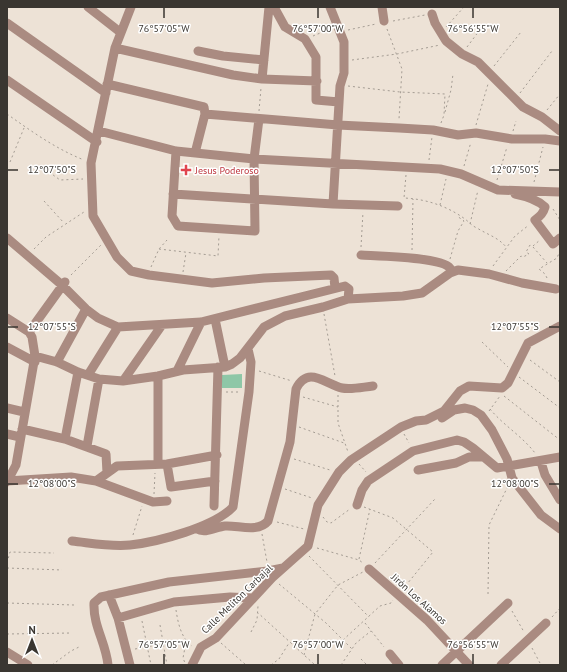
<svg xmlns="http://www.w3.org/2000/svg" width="567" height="672" font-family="'PT Sans',sans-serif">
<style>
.green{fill:#8ec7a7}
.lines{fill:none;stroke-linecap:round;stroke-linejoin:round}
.path{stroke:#a49c93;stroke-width:1;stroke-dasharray:2 3;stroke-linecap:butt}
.minor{stroke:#aa8b81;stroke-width:9}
.ticks{fill:none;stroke:#3a3631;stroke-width:1.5}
.health-dot{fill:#e0444e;stroke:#fff;stroke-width:1.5}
.labels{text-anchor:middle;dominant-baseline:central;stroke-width:3;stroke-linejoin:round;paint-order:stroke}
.health-label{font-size:10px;fill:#be3a42;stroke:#fff;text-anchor:start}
.street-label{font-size:10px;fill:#3a3631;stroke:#fff}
.ticks-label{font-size:10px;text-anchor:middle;fill:#3a3631;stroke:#fff;stroke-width:3;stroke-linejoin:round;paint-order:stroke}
</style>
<rect width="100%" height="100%" fill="#ede2d6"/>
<path class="green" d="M242,374V388H222V375Z"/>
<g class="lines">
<path class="path" d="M393,21L425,15
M446,27L464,7
M387,29L402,69L399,119
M348,30L376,24
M313,36L330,29
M467,47L479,31
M352,60L397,54L440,45
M494,66L521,32
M348,86L400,92L445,94L444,115
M520,93L552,51
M547,110L560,94
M259,111L261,88
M445,112L451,90L453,74
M7,114C31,131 56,149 84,160
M441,123L444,115
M476,125L488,84
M513,131L516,121
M429,160L432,137
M10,162L24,128
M464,166L471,142
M45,169L60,180L83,179
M406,175L404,198C426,199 447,206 465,219C469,222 472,226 477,228C488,235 498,237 507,248
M497,180L507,147
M534,182L543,147
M44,201L64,223
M440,205L446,179
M553,209L560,220
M470,224L478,190
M361,247L363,212
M533,247L547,263
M34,249L46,237L84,212
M159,249L218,256L219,236
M412,250L413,199
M450,259L458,231L464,221L457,216
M493,266L515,236L529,225
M151,267L159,249L167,240
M506,271L521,256L523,257L529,254L526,252L530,245L533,246L540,240
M183,272L186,253
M71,275L101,245
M547,278L545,274L539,269L557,258L559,253
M324,314L335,376
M482,342L508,367
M530,360L560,382
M259,371L292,381
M519,377L560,408
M226,392H241
M338,395V423L348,452
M504,396L560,440
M303,397L338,407
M490,409C503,425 522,436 535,453
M489,411L500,396
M299,427L344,443
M404,434L409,443
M294,459L330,470
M359,464L366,472
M285,489L312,498
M154,494L155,473
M364,507L393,518L433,552L403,589
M323,517L327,522L331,523L350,509
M277,522L304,529
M262,534L267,562
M133,535L142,506
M317,548L359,560L363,563
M309,556L369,617
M359,559L370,509
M7,563L10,552L54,553
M375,563L435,499
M7,568L62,570
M279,584L326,623L352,649
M488,594L489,525L508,486
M7,603L74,605
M176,610C178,623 181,638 192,646
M512,611L524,632
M257,612L315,665
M552,617L560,608
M142,621L151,665
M365,623L384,647
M160,625L167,665
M251,632L257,620L258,606
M7,634L71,633
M343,640L380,606L391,603L393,600
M221,643L246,665
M532,648L541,665
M135,649L163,644L186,642L183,658L185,663
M304,655L315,614L338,585L363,572
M361,659L367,665
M52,665L71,651L81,646
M271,665L279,659L289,643
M341,665L356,643L371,631"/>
<path class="minor" d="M88,7L120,32
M131,7L115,48L91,163L93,216L117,257L131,271L149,275L212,283L264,278L331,275L334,278L335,288
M274,7L285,27L305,39L316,57V100L339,102
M330,7L344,42V73L340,86L333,204
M382,7L384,21
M432,14L435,23L446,41L462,54L478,62L523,107L542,117L560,131
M7,23L106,93
M115,48L233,75L262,79L317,81
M198,51L223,56L264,60
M262,79L269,7
M7,80L97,142
M107,84L204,107L205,114L338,125L399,128L433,130L458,135L476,133L512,139H545L560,141
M99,131L176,151L254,159L440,169L461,174L498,190L560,192
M176,151L172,216L178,226L255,231L254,159L259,119
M195,153L205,114
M173,194L333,204L398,206
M515,194C525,196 537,199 545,207C543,214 540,216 535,220L553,244L560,238
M7,238L62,285L86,309L98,318L118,327L201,322L345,286L349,289L348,299
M361,255C377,256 441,257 450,268V273
M7,318L29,332L32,337L35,356L16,465L7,482
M215,319L225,367
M29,332L65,282
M7,347L35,362
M35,356L57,362L78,372L99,379L123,381L158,376L183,370L225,367L232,364L240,358L264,327L285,316L323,307L348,299L403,296L422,293L450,273L458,270L489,274L522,283L556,289
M57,362L86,309
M177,371L201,322
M88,375L118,327
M123,381L162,325
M7,408L24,412
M442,418L454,410L465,408L473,410L481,415L492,430L507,459L512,478L541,515L560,529
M22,429L65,439L106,454L107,473
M7,434L20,437
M65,439L78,372
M87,446L99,379
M541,462L545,475L560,500
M158,464V376
M167,464L171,487L215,481
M418,470L456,463L469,457H483
M7,481L71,477L96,481L117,466L167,464L217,455
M96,481L153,502L167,501
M357,505L362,490L368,481L413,451L457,440L464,442L473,448L497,468L560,457
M214,506L218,367
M197,529C205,534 216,527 225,526C238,525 258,533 268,521L290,442L296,389C308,365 325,384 342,388C351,390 363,387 373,386
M72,541C91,543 111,547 130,545C158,542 214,527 233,507L249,392L251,362L248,349
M369,569L427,620L469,665
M109,595L118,618L130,665
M118,618L174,602L230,597L252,598
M7,652L28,665
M390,654L399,665
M108,665C106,643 93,626 94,603L101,597L169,582L268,571L283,568
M192,665L201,647L216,638L272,578L308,546L318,505L339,472L351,460L401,427L416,421L426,420L444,411L460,391L469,386L502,388L508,383L528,343L560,326
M442,665L508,603
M501,665L546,623"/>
</g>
<path class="ticks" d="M164,8V18M318,8V18M473,8V18M8,170H18M549,170H559M8,327H18M549,327H559M8,484H18M549,484H559M164,654V664M318,654V664M473,654V664"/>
<path class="health-dot" d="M184 164h4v4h4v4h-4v4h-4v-4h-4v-4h4z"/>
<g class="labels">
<g class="health-label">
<text x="195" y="170">Jesus Poderoso</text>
</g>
<g class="street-label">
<text transform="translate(237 599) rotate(-44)">Calle Meliton Carbajal</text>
<text transform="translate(419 599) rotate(42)">Jirón Los Alamos</text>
</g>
</g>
<g class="ticks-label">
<text x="164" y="32">76°57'05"W</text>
<text x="318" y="32">76°57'00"W</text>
<text x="473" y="32">76°56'55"W</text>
<text x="52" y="173">12°07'50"S</text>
<text x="515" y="173">12°07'50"S</text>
<text x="52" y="330">12°07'55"S</text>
<text x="515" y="330">12°07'55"S</text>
<text x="52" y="487">12°08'00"S</text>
<text x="515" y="487">12°08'00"S</text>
<text x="164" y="648">76°57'05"W</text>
<text x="318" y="648">76°57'00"W</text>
<text x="473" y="648">76°56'55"W</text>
</g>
<rect width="567" height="672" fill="none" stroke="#3a3631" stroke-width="16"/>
<g transform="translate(32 640)" stroke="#ffffff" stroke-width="3" paint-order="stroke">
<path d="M0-3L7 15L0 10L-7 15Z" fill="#3a3631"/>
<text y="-6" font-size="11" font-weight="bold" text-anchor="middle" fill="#3a3631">N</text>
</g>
</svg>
